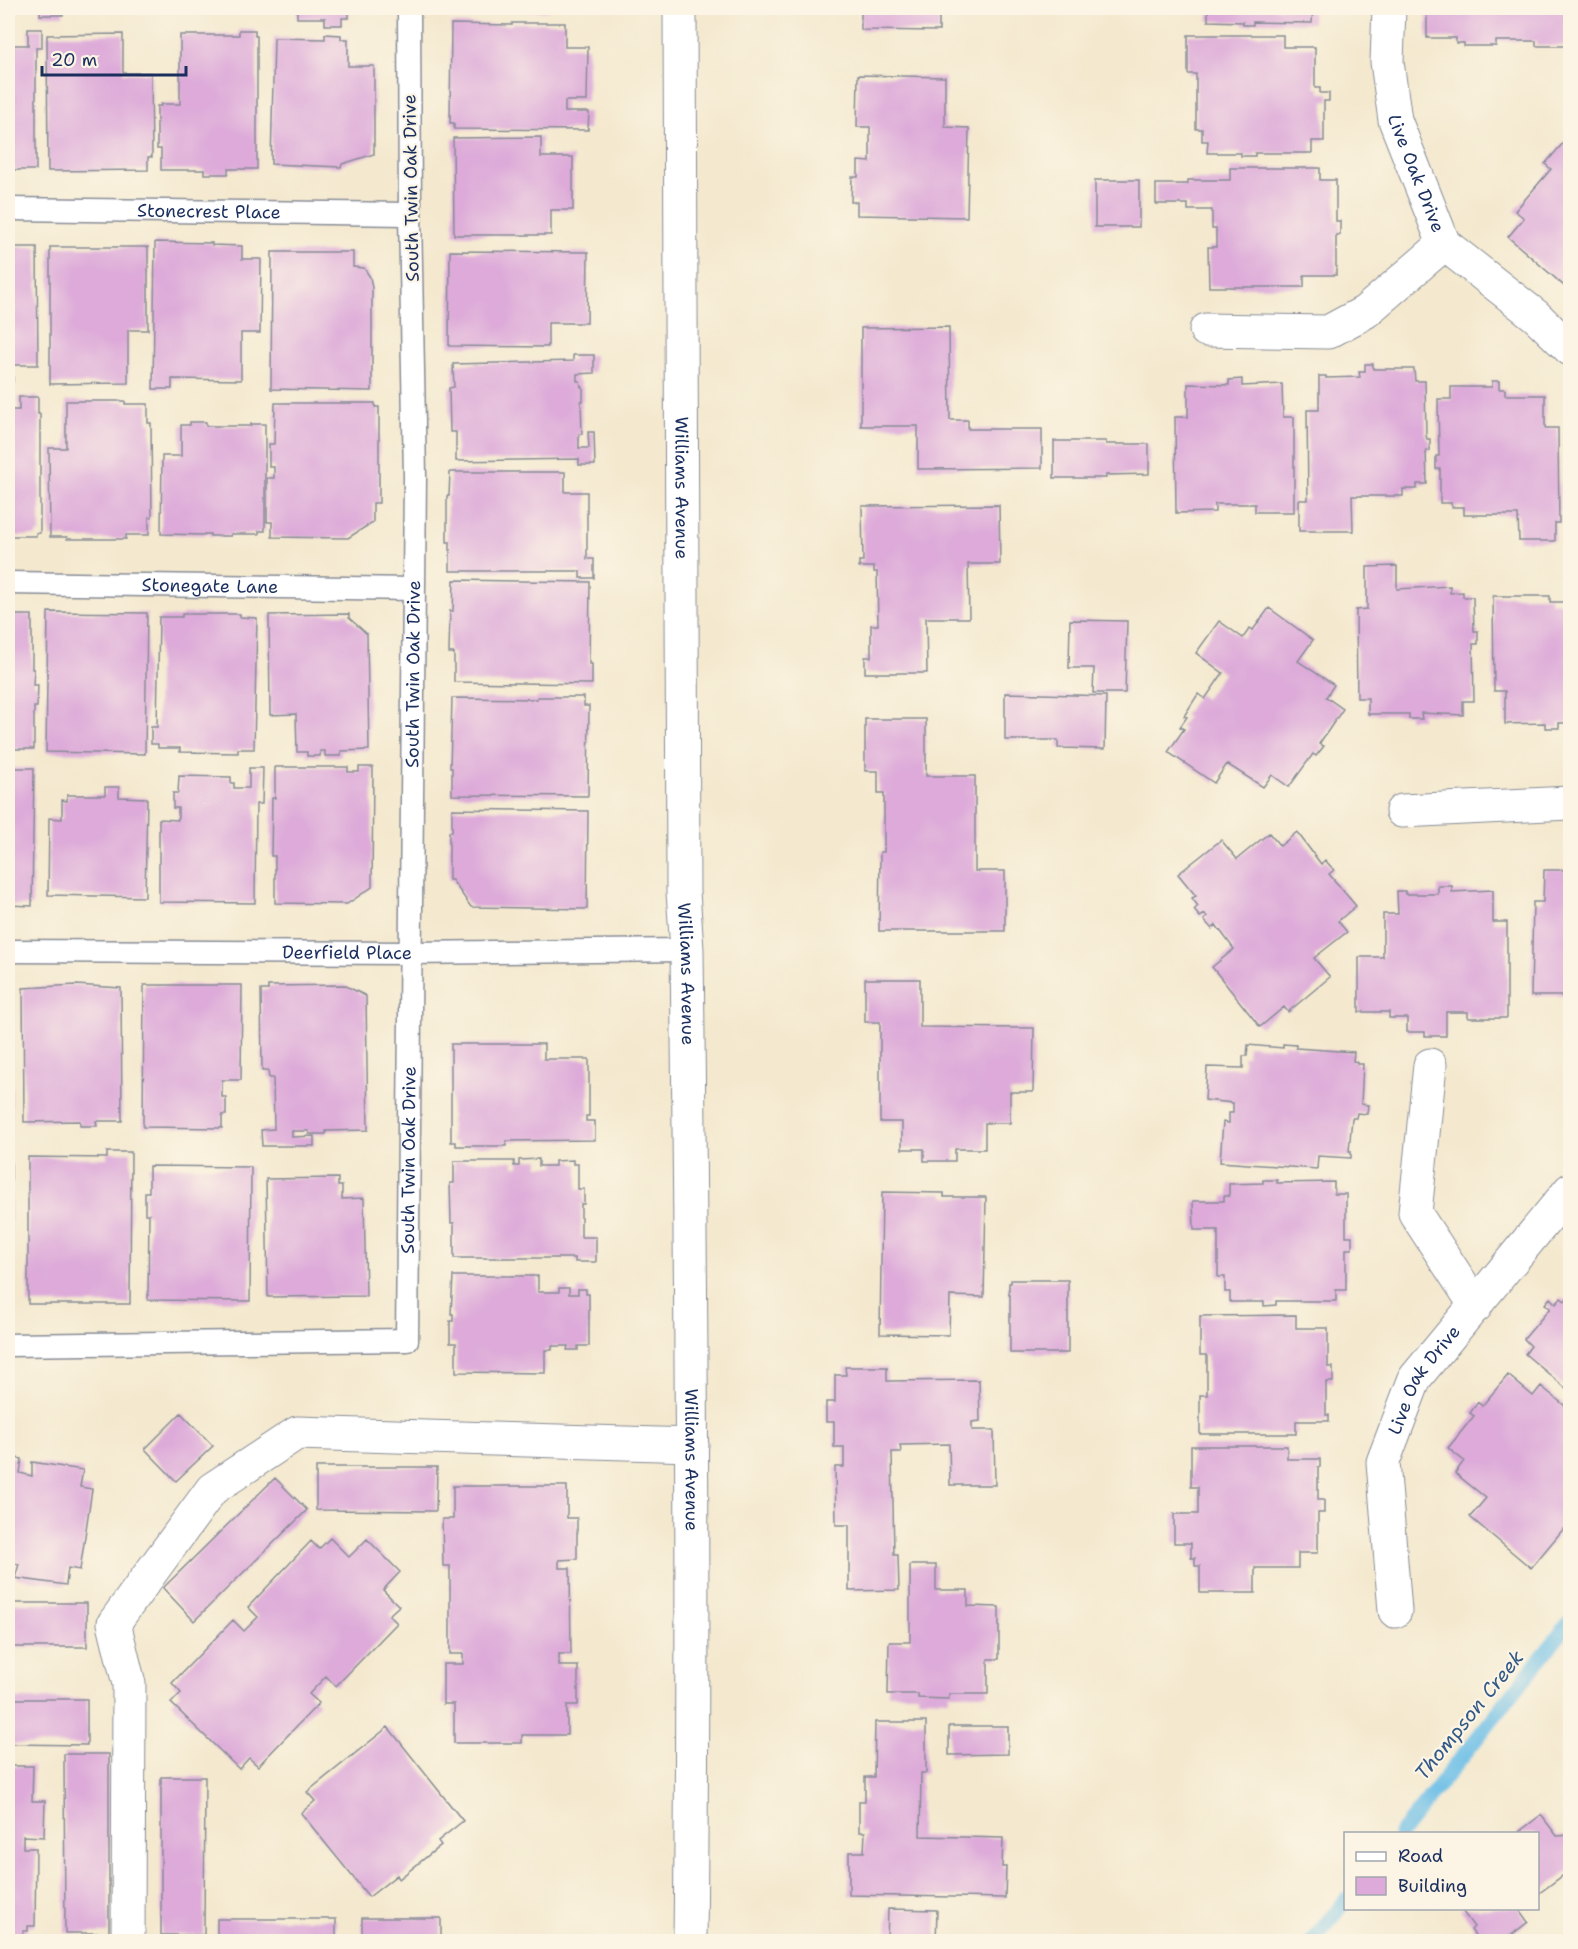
<svg xmlns="http://www.w3.org/2000/svg" width="1578" height="1949" font-family="'Shantell Sans',sans-serif">
<style>
.lines{fill:none;stroke-linecap:round;stroke-linejoin:round}
.stream{stroke:#6bbee7;stroke-width:15}
.building{fill:#ddaad9}
.service-casing{stroke:#888c96;stroke-width:25}
.minor-casing{stroke:#888c96;stroke-width:35}
.tertiary-casing{stroke:#888c96;stroke-width:35}
.service{stroke:#fff;stroke-width:22}
.minor{stroke:#fff;stroke-width:33}
.tertiary{stroke:#fff;stroke-width:33}
.labels{text-anchor:middle;dominant-baseline:central;stroke-width:4.5;stroke-linejoin:round;paint-order:stroke}
.street-label{font-size:18px;fill:#1b2f5e;stroke:#fcf5e5}
.water-label{font-size:20px;font-style:italic;fill:#335a87;stroke:#fcf5e5}
</style>
<rect width="100%" height="100%" fill="#fcf5e5"/>
<filter id="ink" filterUnits="userSpaceOnUse"><feTurbulence type="fractalNoise" baseFrequency=".0167" numOctaves="2"/><feDisplacementMap in="SourceGraphic" scale="12" xChannelSelector="R" yChannelSelector="G"/><feConvolveMatrix kernelMatrix="1 2 1 2 8 2 1 2 1" color-interpolation-filters="sRGB"/></filter>
<filter id="wash" filterUnits="userSpaceOnUse"><feTurbulence type="fractalNoise" baseFrequency=".008" numOctaves="4" result="noise"/><feDisplacementMap in="SourceGraphic" scale="24" xChannelSelector="R" yChannelSelector="G"/><feGaussianBlur stdDeviation="1.35" result="paint"/><feColorMatrix in="noise" values="0 0 0 0 0 0 0 0 0 0 0 0 0 0 0 0 0 1.4 0 .05"/><feComposite in="paint" operator="in"/></filter>
<g filter="url(#wash)">
<rect width="100%" height="100%" fill="#f4e9cf"/>
<g class="lines">
<path class="stream" d="M1400,1834L1570,1622
M1312,1942L1346,1900"/>
</g>
<g id="blocks">
<path class="building" d="M40,8H63V15H40Z
M297,8H354V12H349V18H342V25H325V18H297Z
M450,8H549V11H450Z
M861,8H939V31L861,30Z
M1204,8H1313L1312,23L1253,22V25H1243V22L1208,21V11H1204Z
M1427,8H1570V46H1536V41H1496V46H1464V43H1456V38H1427Z
M512,23H565V47H588L587,101H565V112H589L588,130L454,129V123H450L451,24L512,25Z
M28,29H42V48H36V170H8V45H28Z
M239,30H255V36H257V169H228V174H204V170H161V149H157V106H161V104H180V35H239Z
M123,34V73H151L152,157H148V170L48,171L47,35Z
M325,34L341,35V39H348V66H374V154L342,164L341,167L271,164L274,38L325,39Z
M1188,35H1283V47H1315V88H1320V93H1329V101H1324V141H1312V153H1255V156H1241V153H1207L1208,141H1202V129H1196V74H1188Z
M858,75L945,77V127L969,128L967,217L857,215V202H851L852,177H858V161L870,162V127H857Z
M1570,135V291L1508,237L1524,218L1515,211L1551,169L1545,164Z
M541,137V157H573V210H551V235H454L453,138Z
M1230,168H1320V180H1336V221H1340V235H1336V275H1304V287H1209L1208,247H1216V229H1212V210H1188V204H1156V184H1188V180H1230Z
M1095,180H1139V227H1095Z
M155,242L212,243V245L242,246V259H261L260,333H241V380L172,379V389H153Z
M8,247H37L38,365H13V382H8Z
M50,247H148V330H128V383L50,384Z
M450,251L588,252L587,323H548V347L449,346Z
M272,252H353V267L364,268L370,277L372,288V391L271,389Z
M949,327L950,420H968V429H1042V468L918,469V426H861V328Z
M573,355H594V373L577,374V381H580L581,387H583V401H581L582,434H579V448H589L588,432H594L595,465H579V459L456,461V432H450L449,388L454,387L453,364L573,361Z
M1365,364H1373V369H1414L1415,381H1425L1426,435L1427,439H1430V451H1426L1427,484H1417V489H1403V496H1352L1353,531H1299V500H1308L1307,410H1319V376H1326V378L1360,377L1359,372H1365Z
M1242,379V386L1282,384L1283,417H1294V512H1255V504H1215V512L1176,513L1175,417H1188V384L1229,385V380Z
M1492,381H1499V389H1505V395H1545V428H1558L1559,523H1555V541H1519L1518,515H1464V507H1452L1451,503H1440V469H1436V456H1439L1438,399H1451V387H1492Z
M19,397H38V414H40V533H36V536H8V410H19Z
M66,401H125V404H148V423H151L152,517H149V535H126V539H67V537H50L49,448H66Z
M275,403H375V407H379V503H373V522L348,538L272,537V522H267V478H274V467H269V444H274Z
M190,422H206V426H251V424H265V531H259V534H231V536H210V534H204V535L161,534L162,456H181V425H190Z
M1054,441H1106V444H1149V474L1106,475V478H1054Z
M450,472H565V492H587V559H594V578H580V571H450V542H447V496H449Z
M999,505L1000,564H968L969,618H926L927,673H865V657H871V625H878L877,572H874V567H859V561H863L862,506Z
M1397,566V589L1450,586V593L1463,592V597H1473L1474,631H1478V644H1473L1474,701H1463V715L1421,713L1422,719H1409V714H1368V698H1357L1356,610L1367,609V567Z
M454,580L590,582L589,664H592V684L454,682V653H449L450,611H453Z
M1493,596H1550V602H1570V723H1559V728H1545V723L1505,724V691H1494Z
M1269,608L1313,640L1298,661L1334,685L1326,697L1343,709L1319,744L1324,746L1316,756L1313,754L1289,787L1272,775L1263,787L1227,764L1214,783L1168,752L1184,729L1180,727L1187,717L1184,716L1198,694L1205,699L1223,673L1196,653L1219,621L1243,638L1250,628L1253,630Z
M48,612L147,613L145,754L46,752Z
M182,614H240V617L257,618L254,749H238V753L180,752V748H158V744H151V727H157L159,617H182Z
M349,614V618L367,634L369,750L341,751V756H325V751H320V756H307V752H297L296,714L270,715L269,615Z
M8,615H32V669H34L33,685H38L37,707H34V749H10V754H8Z
M1070,620L1127,621L1125,693H1093L1094,668H1069Z
M1005,693L1106,696L1105,749L1058,748V740H1005Z
M537,697H584V706H589L588,796L452,795V768H450L452,698L537,699Z
M865,719H926V776H975V871H1005V931H879L880,852H884V793H878V771H865Z
M275,767H348V772H359V767H373L372,887L347,904L275,903V856H271L272,798H275Z
M8,768H34L32,906L8,905Z
M249,768H263L262,804H256L255,903L159,902V819L178,820V808H173V793H178L179,776L231,777V783H234V788H249Z
M105,787H119V797L147,798L145,897L48,895L49,818L62,819V800L67,801V795H105Z
M452,809L588,811L587,909L471,907L452,880H449V832H452Z
M1297,832L1321,864L1325,860L1334,870L1329,874L1356,906L1338,921L1347,932L1314,958L1330,977L1288,1012L1284,1007L1260,1027L1212,967L1234,949L1216,925L1212,929L1204,920L1207,917L1205,914L1200,917L1194,910L1198,906L1192,898L1196,896L1178,874L1221,840L1237,859L1269,833L1280,846Z
M1544,870H1570V996H1531L1533,902H1543Z
M1438,886H1452V892L1493,890V922H1507V1018H1468V1012H1446V1036H1425V1032H1407V1018H1389V1012H1359V957H1383V914H1398L1397,891H1405V894H1438Z
M865,979H920V1027L1034,1028L1033,1092H1010V1123H985V1149H955V1161H924V1149H902V1122H880V1022H865Z
M76,985L121,988L122,1121H96L97,1126H80V1121L24,1122L23,988Z
M144,985H242L241,1080H222V1097H226V1115H222V1128L143,1127Z
M344,985L366,996L368,1130L326,1131V1134H309V1131H292V1137L314,1136V1146H262L261,1130L274,1129L273,1078H269L268,1071H262L261,990H268V986Z
M8,988H13L11,1132H8Z
M451,1044H544V1059H589V1116H586V1121H595V1140L506,1141V1146H456V1142H451Z
M1283,1044L1296,1045V1048L1354,1052L1353,1061L1357,1062V1064H1363L1361,1104L1368,1105L1367,1114L1357,1113L1356,1118H1352L1349,1151H1351V1158L1318,1156L1317,1169L1220,1162L1223,1122L1229,1123V1113H1233V1103L1205,1100L1207,1067L1243,1068V1056H1247L1248,1045L1283,1048Z
M107,1152H131L130,1304H28V1157L107,1158Z
M539,1159V1166H555V1161L573,1160V1164H578V1189H584V1204H581V1237H596V1262H575V1258H454V1223H451L450,1183H454V1161H514V1166H519V1160Z
M8,1162H11V1304H8Z
M149,1166L251,1167L250,1301L148,1300L149,1214H145V1192H149Z
M338,1178V1186H342V1199L364,1198L366,1296L268,1297L266,1179Z
M1263,1180H1277V1183L1334,1182V1194H1346V1236H1352V1249H1346V1290H1336V1301H1276V1305L1264,1306V1302H1230V1292H1225V1277H1218V1230H1194L1193,1201H1224V1196H1229V1184L1263,1183Z
M882,1192L944,1193V1197H986L984,1297L950,1296L949,1335L880,1334Z
M453,1276H538V1292H559V1288H569V1294H578V1289H586V1294H589V1346H578V1350H567L568,1346H552V1350H545V1373L456,1372V1343H450V1321H453V1314H451Z
M1011,1280H1068V1353H1010V1295H1009V1283H1011Z
M1570,1294V1397L1567,1394L1569,1391L1525,1354L1531,1346L1524,1339L1550,1308L1545,1304L1550,1298L1556,1304L1561,1298L1565,1301Z
M1296,1315V1328H1328V1367H1333V1382H1326V1415H1329V1421H1296V1434H1200V1395H1207V1355H1200V1316Z
M845,1367H887V1381L979,1380L980,1421L972,1422V1430H994L995,1485H950L949,1444L900,1445L901,1452H892L894,1555H898L899,1590L849,1591V1525H836L835,1467H844V1447H834V1422H826V1402H835V1375H846Z
M1508,1375L1533,1396L1541,1386L1570,1410V1493L1569,1495L1570,1497V1521L1531,1568L1470,1517L1486,1498L1455,1473L1464,1461L1448,1448L1474,1416L1470,1413L1478,1402L1482,1406Z
M181,1413L213,1446L176,1481L145,1449Z
M1191,1446H1287V1459H1320V1467H1318V1500H1324V1513H1318V1553H1298V1568H1255V1593H1200V1566H1195V1558H1191V1543H1174V1514H1198V1487H1191Z
M8,1457L22,1459L20,1473L32,1476V1462L83,1470L80,1487L92,1489L80,1570L68,1568L66,1585L15,1578L19,1564L8,1563Z
M316,1467H437L436,1511L316,1510Z
M275,1478L307,1510L194,1621L163,1588Z
M453,1486H567V1518H577V1559L559,1560V1568H570L571,1654H559V1666H578V1705H567V1735H522V1743H454V1704H443V1664H463V1654H450V1566H443L442,1519H453Z
M330,1538L349,1557L367,1539L400,1572L383,1590L399,1606L389,1615L397,1623L336,1686L326,1676L309,1694L319,1703L258,1766L249,1758L239,1769L171,1703L181,1693L172,1683L233,1620L244,1631L258,1617L248,1607L311,1541L319,1549Z
M910,1565H936V1590H968V1606L999,1607V1659H988V1694H949V1699L918,1698V1694H888L889,1642H910Z
M8,1603H87V1647H8Z
M8,1699H87V1745L8,1744Z
M875,1722H926V1773H921L920,1836L1003,1838L1002,1867H1006L1005,1898L849,1895V1852H864L865,1832H859V1801H865V1777H874Z
M949,1726H1008V1754L949,1755Z
M388,1727L463,1821L438,1841L441,1845L399,1879L397,1875L369,1897L301,1813L315,1801L307,1792Z
M64,1754H109V1933H65Z
M8,1766H33L32,1801H45L44,1837L23,1836V1848H36L35,1926H28V1931H23V1942H8Z
M161,1777H205L204,1935H161Z
M1541,1815L1557,1836L1570,1835V1870L1538,1894V1834H1516Z
M1460,1908H1518L1528,1922L1502,1942H1480L1471,1930L1474,1927Z
M888,1909L937,1910L936,1942H887Z
M362,1918H441V1942H362Z
M217,1919H336V1942H217Z"/>
</g>
</g>
<g filter="url(#ink)">
<use href="#blocks" fill-opacity="0" stroke="#888c96" stroke-width="1.5"/>
<g class="lines">
<g class="service-casing">
<g id="service">
<path id="s1" d="M8,209L410,214"/>
<path id="s2" d="M8,583L413,589"/>
<path id="s3" d="M8,951L409,953L687,950"/>
<path id="s4" d="M8,1345L407,1340L415,476L410,214L409,8"/>
</g>
</g>
<g class="minor-casing">
<g id="minor">
<path id="s5" d="M1389,8L1387,62L1395,120L1444,244L1536,316L1570,349"/>
<path d="M1206,330L1328,332L1365,312L1444,244"/>
<path d="M1402,811L1570,803"/>
<path d="M1430,1065L1415,1213L1476,1306"/>
<path id="s6" d="M1395,1611L1383,1462L1415,1378L1570,1190"/>
<path d="M128,1942L129,1684L114,1623L212,1489L297,1433L692,1445"/>
</g>
</g>
<g class="tertiary-casing">
<g id="tertiary">
<path id="s7" d="M680,8L683,892L687,950C691,1281 694,1611 690,1942"/>
</g>
</g>
<use href="#service" class="service"/>
<use href="#minor" class="minor"/>
<use href="#tertiary" class="tertiary"/>
</g>
</g>
<g class="labels">
<g class="street-label">
<text stroke="none"><textPath href="#s5" startOffset="170">Live Oak Drive</textPath></text>
<text transform="translate(411 188) rotate(-91)">South Twin Oak Drive</text>
<text stroke="none"><textPath href="#s1" startOffset="201">Stonecrest Place</textPath></text>
<text stroke="none"><textPath href="#s7" startOffset="480">Williams Avenue</textPath></text>
<text stroke="none"><textPath href="#s2" startOffset="202">Stonegate Lane</textPath></text>
<text stroke="none"><textPath href="#s4" startOffset="1065">South Twin Oak Drive</textPath></text>
<text stroke="none"><textPath href="#s3" startOffset="339">Deerfield Place</textPath></text>
<text stroke="none"><textPath href="#s7" startOffset="966">Williams Avenue</textPath></text>
<text stroke="none"><textPath href="#s4" startOffset="579">South Twin Oak Drive</textPath></text>
<text stroke="none"><textPath href="#s6" startOffset="242">Live Oak Drive</textPath></text>
<text stroke="none"><textPath href="#s7" startOffset="1452">Williams Avenue</textPath></text>
</g>
<g class="water-label">
<text transform="translate(1469 1715) rotate(-51)">Thompson Creek</text>
</g>
</g>
<rect width="1578" height="1949" fill="none" stroke="#fcf5e5" stroke-width="30"/>
<rect x="1344" y="1832" width="195" height="78" fill="#fcf5e5" stroke="#a2a6af" stroke-width="1.5"/>
<rect x="1356" y="1852" width="30" height="9" fill="#ffffff" stroke="#a2a6af" stroke-width="1.5"/>
<text x="1398" y="1862" font-size="18" fill="#1b2f5e">Road</text>
<rect x="1356" y="1877" width="30" height="18" fill="#ddaad9" stroke="#a2a6af" stroke-width="1.5"/>
<text x="1398" y="1892" font-size="18" fill="#1b2f5e">Building</text>
<path d="M42 66v9h144v-9" fill="none" stroke="#1b2f5e" stroke-width="3"/>
<text x="51" y="66" font-size="18" fill="#1b2f5e" stroke="#fcf5e5" stroke-width="4.5" paint-order="stroke">20 m</text>
</svg>
